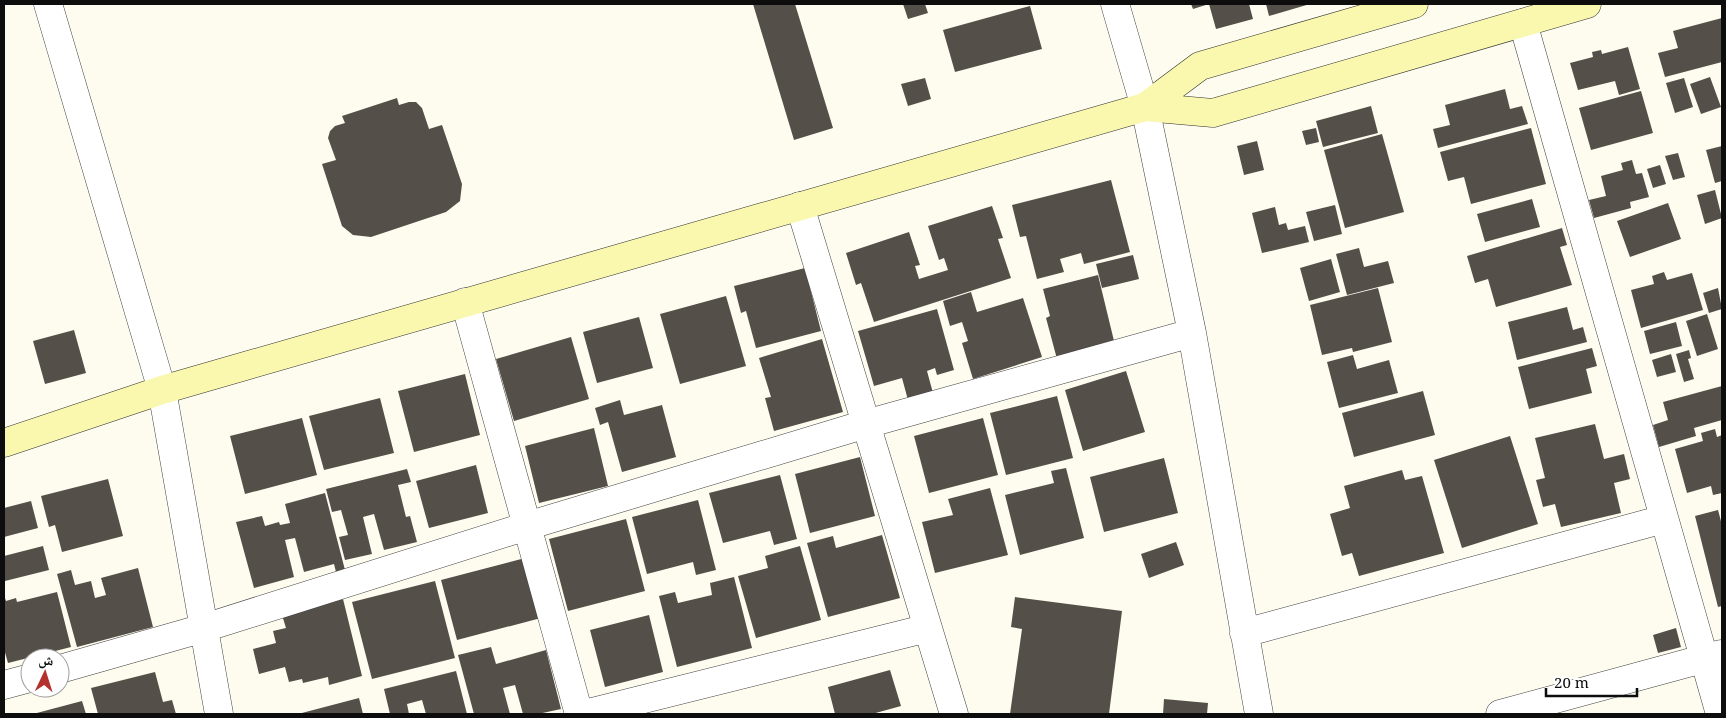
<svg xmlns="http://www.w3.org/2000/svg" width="1726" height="718" font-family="'Noto Serif','Noto Naskh Arabic',serif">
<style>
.building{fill:#554f4a}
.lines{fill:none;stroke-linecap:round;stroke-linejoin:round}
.street-casing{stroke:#404040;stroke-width:29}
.secondary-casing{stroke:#2f2f2f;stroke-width:29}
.street{stroke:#fff;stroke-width:28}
.secondary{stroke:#faf7ae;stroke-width:28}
</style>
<rect width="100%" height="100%" fill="#fefcef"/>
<path class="building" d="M753,4H795L833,128L794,140Z
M903,4H925L928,13L908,19Z
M1191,4H1249L1253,19L1216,29L1209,4L1193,9Z
M1266,4H1310L1269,16Z
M1030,6L1042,49L955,72L943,30Z
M1722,18V62L1665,77L1658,53L1678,48L1673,31Z
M1628,47L1640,89L1619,95L1615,81L1578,90L1570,63L1593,57L1592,52L1601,50L1602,54Z
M1710,77L1721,107L1701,114L1690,84Z
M925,78L931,99L908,106L901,84Z
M1684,78L1693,107L1675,113L1666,83Z
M1505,89L1510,109L1522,106L1528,124L1438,148L1433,129L1450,125L1445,105Z
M1641,91L1653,133L1591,150L1579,108Z
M397,98L399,105L409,102H416L422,108L429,129L442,125L462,184L460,201L446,212L371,237L353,235L342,226L322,164L336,160L328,138L330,131L335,126L345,123L342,116Z
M1371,106L1378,133L1323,147L1316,121Z
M1316,128L1319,142L1306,145L1302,131Z
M1531,128L1546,184L1471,204L1464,177L1448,181L1440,152Z
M1382,134L1404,212L1345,228L1324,150Z
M1257,141L1264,170L1244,175L1237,146Z
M1722,146V181L1715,183L1706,150Z
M1678,153L1685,177L1673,180L1665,156Z
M1632,160L1636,174L1642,173L1649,197L1630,202L1631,208L1594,218L1589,200L1606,196L1601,176L1623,170L1621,163Z
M1660,165L1666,184L1653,188L1647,169Z
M1111,180L1130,252L1084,264L1081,253L1060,259L1064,272L1037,279L1026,236L1020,237L1012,205Z
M1715,190L1722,218L1705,224L1697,195Z
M1532,199L1540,227L1485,242L1477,214Z
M1668,203L1681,239L1630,257L1617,221Z
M1335,205L1342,234L1314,241L1306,212Z
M992,206L1003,238L998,239L1011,278L874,322L861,283L856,285L846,253L909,232L920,265L915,266L919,279L948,270L944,258L939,260L928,226Z
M1275,207L1279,225L1286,223L1288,230L1305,226L1309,242L1262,253L1252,213Z
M1562,228L1567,245L1560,247L1572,285L1496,307L1488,279L1475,283L1467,256Z
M1359,248L1364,267L1388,261L1394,283L1347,295L1336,254Z
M1133,255L1139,279L1102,288L1096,264Z
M1331,259L1340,292L1309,301L1300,268Z
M805,268L821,331L756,348L746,311L741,313L734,286Z
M1664,272L1667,280L1692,273L1703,310L1641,328L1631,290L1654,284L1652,276Z
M1098,275L1115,345L1057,359L1046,318L1050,316L1043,289Z
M1378,288L1392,342L1353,352L1352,348L1322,355L1310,305Z
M1718,288L1722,309L1709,313L1703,293Z
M971,292L977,312L1023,298L1042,357L973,379L962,343L968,341L962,322L950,326L943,301Z
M726,296L746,366L680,384L660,314Z
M1567,307L1573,330L1583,327L1587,342L1517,360L1508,322Z
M937,309L954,370L937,375L935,368L927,371L933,393L908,400L902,378L874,386L858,331Z
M1707,314L1718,349L1697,356L1686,321Z
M639,317L653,368L597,383L583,332Z
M1676,322L1682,346L1650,354L1644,331Z
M74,330L86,373L45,384L33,341Z
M571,337L589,399L514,421L496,359Z
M822,339L843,412L774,431L765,398L771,397L759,358Z
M1592,348L1597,366L1586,369L1592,393L1529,409L1518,367Z
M1689,350L1691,358L1688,359L1694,379L1684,382L1676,354Z
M1671,354L1676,372L1657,377L1652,360Z
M1353,355L1357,369L1389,360L1398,393L1339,408L1327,362Z
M1126,371L1145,432L1083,451L1065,390Z
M465,374L480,435L414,452L398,391Z
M1722,386V420L1694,428L1696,436L1659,447L1653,425L1668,420L1663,402Z
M1423,391L1435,435L1354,457L1342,413Z
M1057,396L1073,458L1006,475L990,413Z
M380,398L394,453L324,470L309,416Z
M620,400L624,415L662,405L676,457L622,472L608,422L600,425L595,408Z
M302,418L317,475L245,494L230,436Z
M983,418L998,475L929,493L914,436Z
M1595,424L1604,459L1624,454L1630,479L1614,483L1621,513L1561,527L1555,504L1543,507L1536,480L1545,478L1535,438Z
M594,428L608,486L539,503L525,446Z
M1715,429L1717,437L1722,435V493L1713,495L1711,486L1687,493L1675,449L1703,441L1701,433Z
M1510,436L1538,524L1462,548L1434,460Z
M860,457L875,516L810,533L795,474Z
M1164,458L1178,513L1104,532L1090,477Z
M476,465L488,513L429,528L416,481Z
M1066,468L1084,538L1020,555L1005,495L1054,483L1051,471Z
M407,469L411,482L398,485L406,517L410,516L417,542L384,550L374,514L363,517L372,554L345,560L339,537L348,535L341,510L332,512L326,489Z
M1402,470L1405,480L1422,476L1444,553L1359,576L1352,553L1342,556L1330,514L1350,508L1344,486Z
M780,475L797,539L774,545L770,531L723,543L709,493Z
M108,479L123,536L62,552L55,525L49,527L41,496Z
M990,488L1008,555L935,573L922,522L953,515L948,499Z
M325,493L345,570L336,572L334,564L304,572L295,538L285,540L294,577L254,588L236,522L262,516L265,526L279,522L280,525L290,523L285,504Z
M698,500L716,570L696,575L693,562L647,574L632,517Z
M31,501L38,528L4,537V508Z
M1718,510L1722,525V606L1718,607L1695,516Z
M626,519L645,591L568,611L549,539Z
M882,535L900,598L828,617L807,543L833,536L836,548Z
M1176,542L1184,565L1149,578L1141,554Z
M43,546L49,570L5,581L4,556Z
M800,546L821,620L756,638L738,576L768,568L765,556Z
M525,558L541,618L457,640L441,580Z
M138,568L153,627L77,647L57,574L71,570L75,585L91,581L95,598L106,595L101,578Z
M734,577L752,648L677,667L659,596L675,592L678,603L712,595L710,583Z
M435,581L455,658L372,679L352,602Z
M57,592L71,647L8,663L4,649V595L6,601L16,598L17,602Z
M1015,597L1122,611L1109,714H1010L1022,629L1011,627Z
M343,599L362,676L329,685L328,677L303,683L302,679L289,682L285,667L259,674L253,649L276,643L273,631L286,628L282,615Z
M649,615L663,672L605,687L590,630Z
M1676,628L1681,647L1658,653L1653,635Z
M491,647L496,664L546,650L561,709L538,714H523L515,685L503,688L510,714H474L458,655Z
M890,670L901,706L872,714H835L828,687Z
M456,671L467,714H426L422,700L407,704L409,714H390L384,689Z
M155,672L163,702L172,700L176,714H98L91,688Z
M359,698L363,714H298Z
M1164,699L1208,703L1207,714H1163Z
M82,701L86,714H33Z"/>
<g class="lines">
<g class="street-casing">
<path id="street" d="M48,4L162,390L219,714
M1115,4L1145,107L1192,333L1259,714
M1523,23L1720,714
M800,206L954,714
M465,302L579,714
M1244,633L1664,519
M60,669L204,628L527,526L866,424L1192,333
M4,685L30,678
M584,714L928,628
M1500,714L1721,654"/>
</g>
<g class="secondary-casing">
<path id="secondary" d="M1145,107L1213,113L1587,4
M4,443L162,390L1145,107L1200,66L1414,4"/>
</g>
<use href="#street" class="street"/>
<use href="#secondary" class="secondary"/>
</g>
<rect width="1726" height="718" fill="none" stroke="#0d0d0d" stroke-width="10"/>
<g transform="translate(45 673) rotate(4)"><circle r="24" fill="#ffffff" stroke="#9e9e9e"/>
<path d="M0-4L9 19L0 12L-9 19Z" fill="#b4322e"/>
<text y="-8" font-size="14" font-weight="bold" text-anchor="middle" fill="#0d0d0d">ش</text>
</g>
<path d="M1546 688v8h91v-8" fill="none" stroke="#0d0d0d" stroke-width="2.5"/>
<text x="1554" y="688" font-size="15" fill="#0d0d0d" stroke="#ffffff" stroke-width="4" paint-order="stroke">20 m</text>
</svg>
